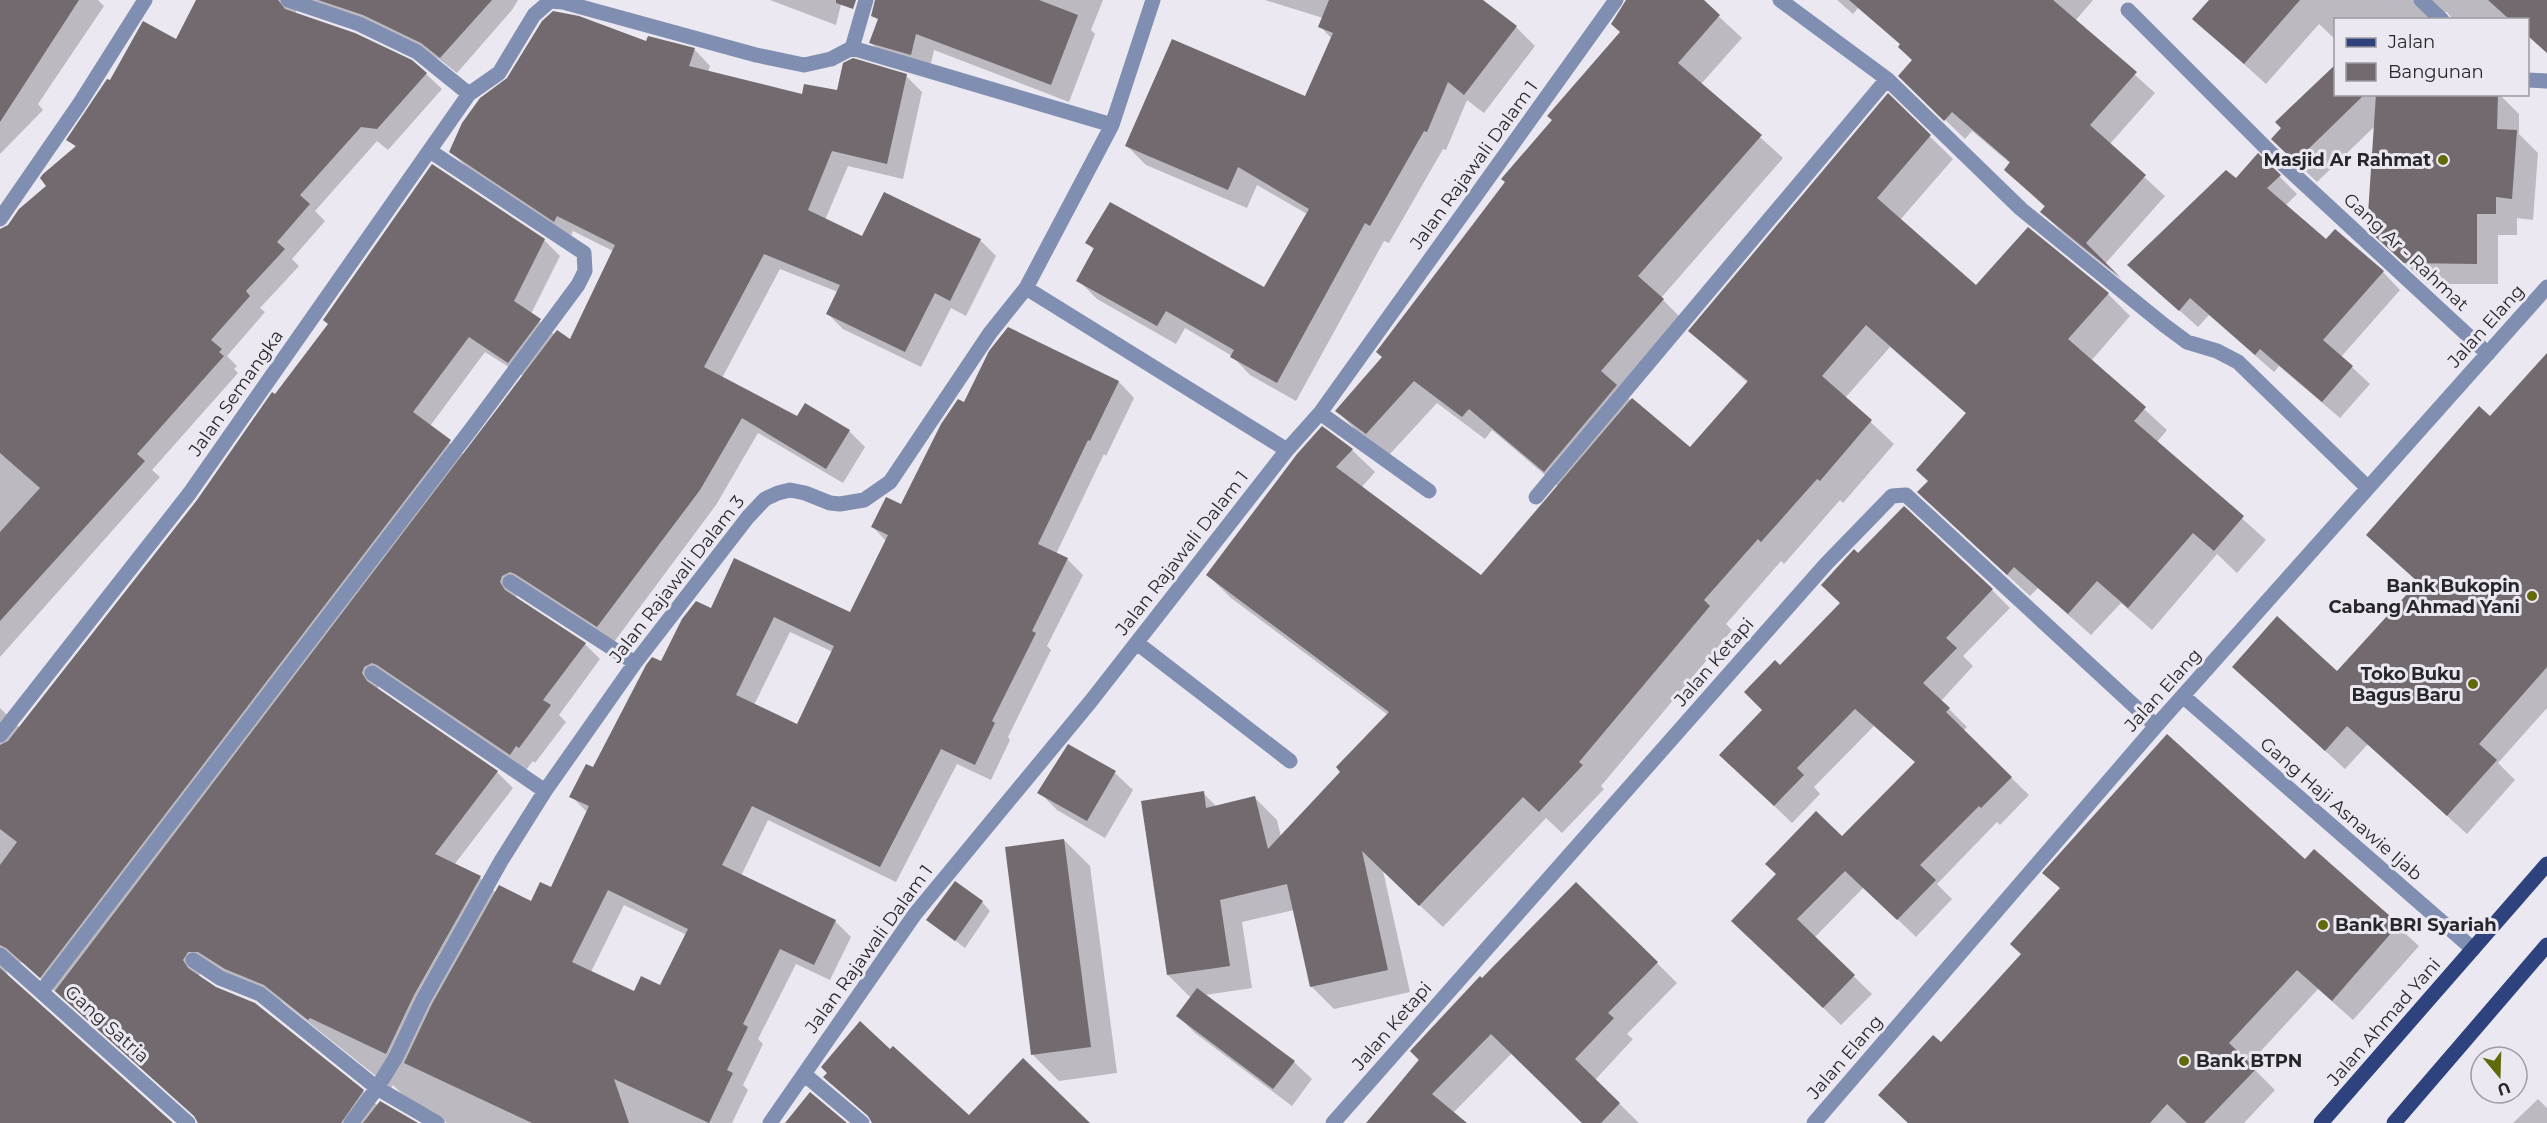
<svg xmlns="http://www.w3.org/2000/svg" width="2547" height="1123" font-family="Montserrat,sans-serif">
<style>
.shadow{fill:#0003;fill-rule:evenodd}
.building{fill:#726a6f;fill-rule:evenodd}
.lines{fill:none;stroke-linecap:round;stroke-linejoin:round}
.street{stroke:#808fb1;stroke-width:15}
.primary{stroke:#2e427d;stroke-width:15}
.poi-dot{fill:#61690b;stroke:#ebe8f1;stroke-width:2}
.labels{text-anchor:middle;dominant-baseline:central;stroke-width:6;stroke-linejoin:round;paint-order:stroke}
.poi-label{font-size:18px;font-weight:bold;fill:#272629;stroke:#ebe8f1;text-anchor:end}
.street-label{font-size:18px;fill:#272629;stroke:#ebe8f1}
</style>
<rect width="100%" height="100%" fill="#ebe8f1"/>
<path class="shadow" d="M0,0H98L104,6L38,104L43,110L0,154Z
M197,0H518L512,10L457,73L439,59L380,30L297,9L295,14L426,74L442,89L388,150L377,141L315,211L325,221L292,259L299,266L260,308L265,312L227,356L237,366L234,369L238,373L152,470L160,477L0,657V247L77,148L68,140L111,83L177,41Z
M770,0H842L836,25Z
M887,0H1103L1091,30L1095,34L1069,102L934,50L929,72L888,60L870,42Z
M1265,0H1480L1516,27L1535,46L1484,113L1467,100L1446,150L1443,149L1389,243L1384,241L1296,401L1250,375L1232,356L1185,328L1176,344L1097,299L1078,280L1095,251L1087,243L1264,289L1307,214L1257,185L1247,208L1146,165L1127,146L1305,98L1332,39L1320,26L1323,18Z
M1626,0H1701L1742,38L1701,84L1783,158L1661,298L1685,322L1623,393L1631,401L1690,449L1748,383L1690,331L1888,96L1953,159L1900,220L1977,287L2108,294L2130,316L2091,361L2167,430L2157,442L2266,540L2237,573L2217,554L2152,630L2121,603L2091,635L2038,588L2030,596L1942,515L1930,482L1967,414L1890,347L1845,398L1894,444L1843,503L1840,500L1784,564L1781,561L1726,624L1732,630L1601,786L1604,789L1562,833L1546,818L1443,927L1383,871L1410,992L1334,1009L1311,986L1294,910L1242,922L1252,988L1205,995L1294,1062L1312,1079L1292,1106L1195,1033L1178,1016L1191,998L1168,975L1203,793L1217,807L1255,798L1277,820L1281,837L1342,772L1388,715L1231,598L1208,575L1322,428L1352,450L1375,472L1361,488L1481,577L1558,486L1492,430L1485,439L1437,403L1389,455L1359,433L1337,411L1383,358L1553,121L1622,33Z
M1837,0H2093L2075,21L2155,93L2109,145L2165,196L2105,264L2122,280L2062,232L2042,212L2046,208L2006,170L2011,164L1972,131L1965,139L1900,76L1914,61L1901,45L1858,8L1853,14Z
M2211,0H2547V53L2528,35V20L2507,16L2504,20H2453L2447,12H2439L2433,20H2336V40L2319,24L2266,84L2194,19Z
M649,37L695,50L710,66L708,72L802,108L906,76L922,92L903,179L848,166L825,220L862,238L980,240L996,256L966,316L951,308L921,367L843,329L828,314L838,292L780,269L722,378L798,418L849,431L865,447L843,483L758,433L716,505L614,642L518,592L515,599L585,644L600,659L559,715L566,722L535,763L533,761L526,770L380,683L377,690L497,772L513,788L454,865L480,878L496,893L531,903L552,889L588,813L571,796L593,769L662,663L712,610L850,614L886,541L873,527L902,506L1008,328L1119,382L1134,398L1106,456L1104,454L1056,554L1067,559L1083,575L1047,646L1051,650L1008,737L1010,740L991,780L957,764L896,882L768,820L741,876L835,921L851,937L830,980L796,964L758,1039L763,1044L743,1085L748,1090L732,1123H447L408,1100L393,1085L391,1088L283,1002L204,967L198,977L363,1091L378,1106L415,1123H198L199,1120L23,963L13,961L6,969L8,977L171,1123H0V708L20,728L198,500L330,324L432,166L544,240L560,256L531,314L555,335L571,341L613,251L573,231L571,236L467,167L451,152L647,43ZM485,352L523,376L464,455L430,426ZM790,632L833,652L797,726L754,705ZM624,905L687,935L661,987L634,993L591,972Z
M2336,94H2499L2519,114V134L2538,153L2533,220L2517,218V235H2498V284H2427L2390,250L2375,126L2317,182L2294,160Z
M2279,176L2297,194L2285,206L2326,241L2383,272L2400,290L2341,357L2370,384L2340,418L2279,366L2274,372L2209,315L2198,327L2129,265L2236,180Z
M2547,356V708L2498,763L2515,780L2467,834L2368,744L2345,769L2234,667L2338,673L2420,583L2490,418Z
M1858,555L1992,590L2010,608L1963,656L1973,666L1941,701L1967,727L1963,731L2029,795L2000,825L1997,822L1937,884L1952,899L1916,937L1864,887L1814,938L1872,994L1841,1025L1751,938L1916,763L1874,726L1814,787L1820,794L1792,823L1739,772L1780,667L1841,603Z
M1115,773L1133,790L1105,838L1057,810L1039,792Z
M1064,840L1090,866L1117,1073L1059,1081L1033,1055L1007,848Z
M2314,851L2419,946L2353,1020L2318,989L2249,1064L2275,1090L2244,1123H1908L1880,1095L1941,1044L2022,954L2061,889L2045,873L2305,861Z
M982,902L990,911L965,948L928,920Z
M1657,963L1677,983L1627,1034L1633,1039L1595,1080L1639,1123H1584L1512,1053L1453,1113L1465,1123H1368L1482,980Z
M2538,1099L2547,1108V1123H2513Z"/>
<path class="building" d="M0,0H79L0,122Z
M196,0H278L285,9L355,33L412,60L427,73L377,129L361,127L300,195L310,204L277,242L285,249L246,291L250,296L211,340L222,349L219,352L224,356L137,454L145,461L0,621V532L40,488L0,453V229L8,225L19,209L46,186L40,178L43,174L76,146L66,140L107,79L110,80L143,21L176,39Z
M318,0H492L440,58L421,43L363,15Z
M836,0H856L853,9L836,3Z
M875,0H1039L1078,15L1051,85L916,34L911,55L869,43L878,19L871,16Z
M1329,0H1483L1517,26L1464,95L1448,82L1427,132L1424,131L1370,226L1365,223L1277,383L1230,357L1234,350L1166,311L1157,326L1076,281L1094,248L1085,243L1110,202L1264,287L1309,209L1238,167L1228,190L1125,146L1172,39L1305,96L1333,33L1318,27Z
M1626,0H1704L1720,15L1678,63L1762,135L1638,276L1664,299L1601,371L1617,385L1544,472L1469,409L1462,417L1414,381L1366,434L1335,411L1382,357L1376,352L1505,182L1501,179L1552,120L1547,116L1620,32L1611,24Z
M1849,0H2053L2137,72L2090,125L2146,175L2086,243L2121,278L2040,212L2045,206L2004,170L2010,162L1952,112L1944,121L1898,76L1912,60L1898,47L1900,44Z
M2209,0H2300L2244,64L2192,19Z
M2488,0H2547V53L2528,36V20H2510Z
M553,11L579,16L646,41L648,36L695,48L689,66L802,94L804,84L837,90L843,63L853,58L907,74L887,164L832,151L808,210L862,236L884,192L981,239L950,301L935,293L905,352L826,314L840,285L764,254L704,367L797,416L805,403L850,430L826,469L742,418L700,490L597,627L515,574L510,572L502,576L500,582L505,590L586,643L543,700L551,705L519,748L516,746L510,755L377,665L372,663L364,667L362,673L367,681L498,771L435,854L481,876L414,995L386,1054L310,1018L308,1020L264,985L225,969L198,952H188L183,960L188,968L216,987L255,1003L364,1090L341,1123H198L194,1116L55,991L557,330L570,339L615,245L557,216L554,222L449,152L462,123L480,98L507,78L542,21Z
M2336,64V94H2365L2295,162L2271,139L2281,128L2275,122Z
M1888,93L1931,135L1877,198L1976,285L2028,227L2109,293L2068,339L2146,407L2134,421L2244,516L2214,551L2193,533L2128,608L2097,581L2068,614L2014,567L2007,575L1917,492L1928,481L1916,470L1966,413L1866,325L1822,376L1872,420L1820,481L1817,479L1761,542L1758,539L1704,600L1710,606L1579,762L1583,765L1539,812L1523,797L1419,906L1362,851L1388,970L1310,987L1287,884L1220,900L1230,966L1167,975L1141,801L1204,791L1206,808L1255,796L1268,849L1340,772L1336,767L1389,712L1206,575L1297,454L1322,426L1353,449L1336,467L1481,575L1632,398L1690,447L1748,381L1688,331Z
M2376,94H2498L2497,129L2517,130L2512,199L2496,197V214H2477V264L2404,263L2367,229Z
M2258,153L2281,175L2267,188L2326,239L2335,229L2384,271L2323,340L2353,366L2322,402L2260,349L2255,355L2190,298L2179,311L2127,265L2226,170L2236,178Z
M432,164L545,239L514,301L541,319L508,363L469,337L413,412L451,440L40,978L6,948L0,945V865L17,842L0,829V745L8,741L197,500L272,392L275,394L328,324L323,320Z
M1008,327L1119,381L1090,441L1088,440L1038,544L1068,558L1032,631L1036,633L992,721L995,723L975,765L941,749L880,867L752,806L722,865L836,920L814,965L780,949L743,1024L748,1027L727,1070L733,1073L709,1123L614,1079L629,1123H532L404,1063L432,1004L499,885L531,901L540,882L551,887L589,806L569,797L586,764L593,767L646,665L652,657L661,661L682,619L696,601L711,608L734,558L850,612L888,535L871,527L886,497L901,504L941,424L958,399L964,402L989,351ZM774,617L834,646L797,724L736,695ZM608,890L688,929L660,985L641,976L634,991L572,962Z
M2547,353V667L2479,744L2497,760L2447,816L2347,726L2325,751L2232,667L2277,616L2337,671L2418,582L2366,535L2479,406L2490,416Z
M1904,506L1993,589L1946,638L1957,648L1923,683L1950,708L1946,712L2012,777L1981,808L1979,806L1920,865L1936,880L1897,920L1845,871L1797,919L1855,975L1823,1008L1731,921L1776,874L1765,864L1816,811L1842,836L1915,762L1855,709L1797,768L1804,775L1774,806L1719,755L1762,710L1744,692L1775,660L1780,665L1840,603L1821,585L1854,549L1858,553Z
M2167,734L2305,859L2314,849L2399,924L2332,1001L2297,970L2229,1043L2256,1069L2204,1123H2187L2167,1104L2150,1123H1908L1878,1095L1933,1035L1941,1042L2021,954L2010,944L2060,888L2042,873Z
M1068,744L1116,771L1087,821L1037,793Z
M1064,839L1091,1047L1031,1055L1005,847Z
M955,881L983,901L955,941L926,920Z
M1576,882L1658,962L1608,1013L1614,1018L1575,1059L1620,1103L1601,1123H1582L1491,1034L1432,1094L1467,1123H1366L1419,1060L1410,1051L1480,976L1482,978Z
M0,968L173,1123H0Z
M1197,988L1295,1061L1273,1089L1176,1016Z
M860,1021L890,1049L893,1046L969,1115L1023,1058L1090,1123H872L868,1116L823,1077L827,1073L821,1067Z
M810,1092L847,1123H785Z
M380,1101L418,1123H363Z"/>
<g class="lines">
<path class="street" d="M288,0L359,24L417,52L469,94
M1780,0L1887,79L2021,209L2164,325L2187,342L2217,351L2238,362L2367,487
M2421,0L2442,20
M2128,10L2272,154L2488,354
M852,48L866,0
M2528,80L2547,81
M0,219L80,103L145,0
M1026,288L1287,450
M1320,413L1429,491
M1536,497L1887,79
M510,582L635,663
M1137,643L1290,761
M372,673L545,791
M2184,697L2473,949
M0,735L189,494L469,94L499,73L534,15L550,1L563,2L756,55L804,65L831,59L852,48L1112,125
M0,955L188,1123
M193,960L220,978L260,994L377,1088L437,1123
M42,991L472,428L578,285L585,271L584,253L430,151
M804,1074L862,1123
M351,1123L377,1088L396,1057L423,1000L501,861L545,791L635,663L748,517L765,499L778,493L790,490L805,493L830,503L840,504L864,500L890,482L990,333L1026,288L1112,125L1153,0
M770,1123L915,914L1091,701L1287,450L1320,413L1616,0
M1333,1123L1826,564L1892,496L1906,495L2156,726
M1814,1123L2156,726L2547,287"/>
<path class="primary" d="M2321,1123L2547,864
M2394,1123L2547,945"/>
</g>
<g class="poi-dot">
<circle cx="2443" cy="160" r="6"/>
<circle cx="2532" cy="596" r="6"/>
<circle cx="2473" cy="684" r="6"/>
<circle cx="2323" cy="925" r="6"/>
<circle cx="2184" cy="1061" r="6"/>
</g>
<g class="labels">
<g class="poi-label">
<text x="2431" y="160">Masjid Ar Rahmat</text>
<text x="2520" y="586">Bank Bukopin<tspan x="2520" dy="21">Cabang Ahmad Yani</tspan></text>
<text x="2461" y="674">Toko Buku<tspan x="2461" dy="21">Bagus Baru</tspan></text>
<text x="2335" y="925" text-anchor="start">Bank BRI Syariah</text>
<text x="2196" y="1061" text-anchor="start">Bank BTPN</text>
</g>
<g class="street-label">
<text transform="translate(1474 165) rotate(-54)">Jalan Rajawali Dalam 1</text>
<text transform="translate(2406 252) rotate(43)">Gang Ar - Rahmat</text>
<text transform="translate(2486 326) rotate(-48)">Jalan Elang</text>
<text transform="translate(236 393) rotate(-55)">Jalan Semangka</text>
<text transform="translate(1182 553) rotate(-52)">Jalan Rajawali Dalam 1</text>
<text transform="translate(677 579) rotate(-52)">Jalan Rajawali Dalam 3</text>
<text transform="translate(1714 662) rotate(-49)">Jalan Ketapi</text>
<text transform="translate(2163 690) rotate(-48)">Jalan Elang</text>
<text transform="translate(2341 809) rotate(41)">Gang Haji Asnawie Ijab</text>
<text transform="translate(869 949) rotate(-54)">Jalan Rajawali Dalam 1</text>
<text transform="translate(2384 1022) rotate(-49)">Jalan Ahmad Yani</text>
<text transform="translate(107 1024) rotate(42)">Gang Satria</text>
<text transform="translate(1392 1026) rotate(-49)">Jalan Ketapi</text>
<text transform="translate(1845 1057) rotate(-49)">Jalan Elang</text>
</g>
</g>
<rect x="2334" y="18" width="195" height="78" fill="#ebe8f1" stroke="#9d9aa1" stroke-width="1.5"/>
<rect x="2346" y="38" width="30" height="9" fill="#2e427d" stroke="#9d9aa1" stroke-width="1.5"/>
<text x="2388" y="48" font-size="18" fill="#272629">Jalan</text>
<rect x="2346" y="63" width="30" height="18" fill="#726a6f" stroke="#9d9aa1" stroke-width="1.5"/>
<text x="2388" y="78" font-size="18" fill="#272629">Bangunan</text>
<g transform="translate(2499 1075) rotate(161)"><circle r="28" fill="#ebe8f1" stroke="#9d9aa1" stroke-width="1.5"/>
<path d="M0-4.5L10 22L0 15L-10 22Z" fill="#61690b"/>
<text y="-9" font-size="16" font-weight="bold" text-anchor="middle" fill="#272629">U</text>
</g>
</svg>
